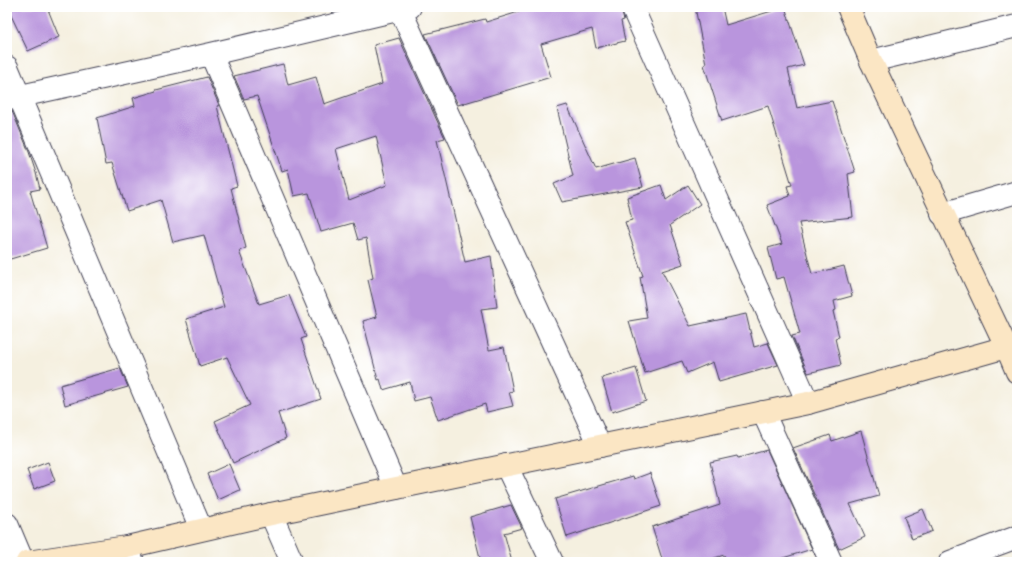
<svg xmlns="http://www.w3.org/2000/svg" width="1024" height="569" font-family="Alegreya,serif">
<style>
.building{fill:#b995dd;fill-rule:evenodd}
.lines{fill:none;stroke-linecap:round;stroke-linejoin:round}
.street-casing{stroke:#424154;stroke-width:24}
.secondary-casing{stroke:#424154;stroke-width:24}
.street{stroke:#fff;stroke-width:22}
.secondary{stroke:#fbe6c4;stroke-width:22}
</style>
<rect width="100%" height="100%" fill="#fff"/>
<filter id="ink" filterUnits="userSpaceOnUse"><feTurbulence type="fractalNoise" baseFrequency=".025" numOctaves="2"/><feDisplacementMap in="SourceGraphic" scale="8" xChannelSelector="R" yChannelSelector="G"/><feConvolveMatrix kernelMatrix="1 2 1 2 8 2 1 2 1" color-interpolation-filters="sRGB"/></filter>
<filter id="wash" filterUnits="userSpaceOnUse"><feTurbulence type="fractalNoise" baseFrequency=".012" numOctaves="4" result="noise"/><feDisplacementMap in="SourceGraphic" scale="16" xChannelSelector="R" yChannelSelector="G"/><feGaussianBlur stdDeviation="0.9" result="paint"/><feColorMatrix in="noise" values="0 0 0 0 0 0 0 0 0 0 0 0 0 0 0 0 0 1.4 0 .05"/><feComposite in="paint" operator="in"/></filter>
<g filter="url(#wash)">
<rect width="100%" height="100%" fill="#f5f0e0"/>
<g id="blocks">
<path class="building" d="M7,7H47L59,37L28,51Z
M535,7H620L624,20L621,21L625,41L596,48L592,29L541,44L551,77L458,105L425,34L485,19L486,22Z
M695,7H722L726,25L785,7L804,65L788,69L797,108L832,101L855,172L848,174L853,217L799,223L812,274L844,266L852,296L834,301L836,310L833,311L839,337L835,338L841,365L808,373L792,336L800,334L784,277L776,279L768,248L782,244L767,205L790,196L787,186L792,185L768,106L722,121L704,65L706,64Z
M399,38L445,138L437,140L465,262L491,256L497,307L481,309L489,350L504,347L513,391L509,392L513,406L487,412L485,404L438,420L430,397L414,401L410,382L383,390L380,379L378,380L363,321L377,317L368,280L373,278L366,238L358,240L353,223L321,232L309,193L294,196L288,169L282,171L257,96L244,99L234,76L283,64L288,85L316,77L324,104L382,84L374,45ZM376,136L387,185L349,200L336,149Z
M207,77L219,105L217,106L237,186L231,188L246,248L239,251L259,304L289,295L306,337L301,339L321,399L278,413L286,438L233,463L215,421L250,405L227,357L200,366L186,319L224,307L204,235L173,242L161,200L127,211L112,163L106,164L97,118L135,106L133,98L156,91V90Z
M567,105L596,169L635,158L643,187L562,202L554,184L573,176L557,108Z
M7,111H12L29,152L36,173L40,189L30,191L47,248L7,260Z
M661,185L666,200L688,185L700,204L670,225L683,264L662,271L690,326L746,314L754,347L768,343L778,365L719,382L713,362L687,373L682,361L645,373L629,321L647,318L640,277L643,276L625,222L632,220L627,197Z
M120,368L128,387L65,405L60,385Z
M636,368L646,401L612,412L602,378Z
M861,431L879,496L850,504L865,537L839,549L793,448L830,435L832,441Z
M767,450L812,549L770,562H727L724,555L702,562H663L652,527L720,505L710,462L737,456L738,458Z
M48,462L55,481L34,489L27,470Z
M229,464L240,490L218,500L207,474Z
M650,473L661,506L567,537L555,499L633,476L634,479Z
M511,505L522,528L504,533L512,562H481L470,517Z
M923,509L932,531L912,539L904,517Z"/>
</g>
</g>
<g filter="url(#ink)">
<use href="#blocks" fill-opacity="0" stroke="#424154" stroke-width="1"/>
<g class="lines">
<g class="street-casing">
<path id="street" d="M399,7L600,446
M632,7L808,403
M211,54L396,488
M871,61L1017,26
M7,67L201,529
M7,99L211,54L410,7
M942,214L1017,192
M763,412L831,562
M506,465L552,562
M271,514L292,562
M7,524L23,562
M127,547L133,562
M950,562L1017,537"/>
</g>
<g class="secondary-casing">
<path id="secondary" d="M848,7L871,61L1006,346L1017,372
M27,562L127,547L271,514L808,403L1017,344"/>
</g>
<use href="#street" class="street"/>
<use href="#secondary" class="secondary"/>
</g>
</g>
<rect width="1024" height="569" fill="none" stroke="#fff" stroke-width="24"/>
</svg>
